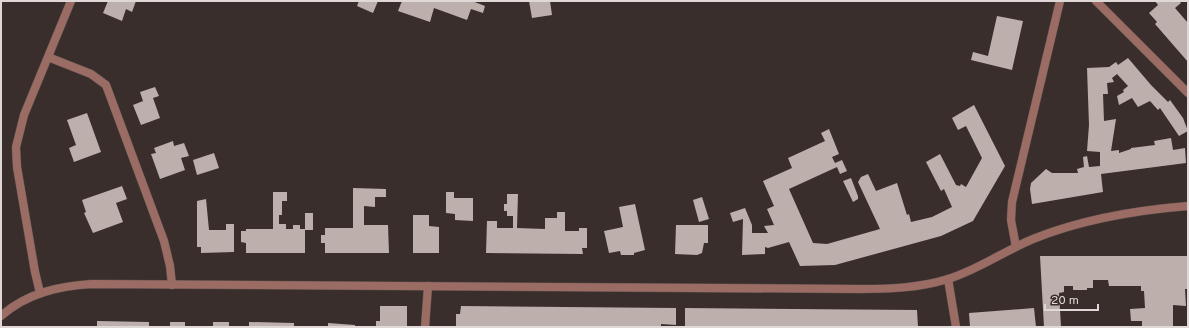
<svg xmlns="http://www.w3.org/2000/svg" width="1189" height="328" font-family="Overpass,sans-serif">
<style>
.building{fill:#bdafac}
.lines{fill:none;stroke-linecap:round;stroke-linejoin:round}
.minor-casing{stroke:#584d4b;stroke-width:9}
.tertiary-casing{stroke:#584d4b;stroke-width:9}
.minor{stroke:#9a6c63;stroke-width:8}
.tertiary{stroke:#9a6c63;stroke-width:8}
</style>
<rect width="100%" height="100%" fill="#3a2e2c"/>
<path class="building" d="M108,1H136L132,12L126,9L122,21L103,13Z
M359,1H378L373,13L357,6Z
M402,1H472L485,6L483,13L471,9L467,20L434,8L430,22L398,11Z
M529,1H550L552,15L532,18Z
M1155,1H1179L1181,3L1175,8L1188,23V62L1155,24L1157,22L1149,13L1158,5Z
M997,16L1023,21L1012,70L971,60L973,52L988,56Z
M1128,58L1151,85L1168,102L1170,100L1183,118L1188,131L1179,136L1160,108L1158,110L1150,101L1138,107L1132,98L1119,105L1117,96L1124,92L1123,90L1128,86L1117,74L1112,78L1114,82L1107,83L1108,94H1103L1104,121L1116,119L1111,151L1119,150V153L1131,149V148L1155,145L1154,141L1171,138L1173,150L1185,148L1186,163L1101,174L1103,192L1032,204L1030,189L1031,183L1046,169L1052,173H1078L1077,169L1084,167L1083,157L1087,156L1089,167L1100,166V152L1087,151L1089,125L1087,68L1109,67L1116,62L1118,65Z
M155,87L159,96L153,98L160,118L141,125L133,105L143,101L140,92Z
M974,105L1005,166L973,221L941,236L835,265L800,266L789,242L768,248L765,247V254L742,255L743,219L733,222L730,213L745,208L752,225V233H768L764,226L774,225L767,209L774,206L763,181L792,168L788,158L825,141L821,133L829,129L839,154L832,157L835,163L842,160L847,171L840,174L837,167L789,189L813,243L827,244L880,229L858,182L861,177L868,174L876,191L897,183L907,215L909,214L911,222L932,217L952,207L944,189L941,191L926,162L940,154L956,185L960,186L961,184L966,187L982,158L966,126L958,130L952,118Z
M87,113L101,152L74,162L69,148L76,145L67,120Z
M173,141L174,146L184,143L189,156L181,158L185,170L160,179L151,154L156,153L154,148Z
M214,153L219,168L197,175L193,160Z
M851,178L858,196V199L853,202L843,181Z
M122,186L127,199L116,203L123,222L93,233L84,213L86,212L82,200Z
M353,188L386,189V197H375V207L364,206V225H388L389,253H325V243H321V235H325V228H353Z
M273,192H287V201H282V215H279V224H286V229H293V225H300V229H305V253H246V243L241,242V231H246V229H273Z
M446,192H454V198H473V221L455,220V214L446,213Z
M507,194H518L517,228L545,229V218H557V212H565V231H579V228H587V248H582L583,254L486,253L487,221H497V228H513V216H507V211H504V204H507Z
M702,197L709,219L699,222L693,200Z
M206,199L209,230H226V224H234V252L201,253V247H197V201Z
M635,204L645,250L634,253V255H621L620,251L609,253L604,231L623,227L619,207Z
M305,213H313V230H305Z
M413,215H429V226L439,227V253H413Z
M676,225H708V243H704L702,253L697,255L675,254Z
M1040,256H1188V289H1185L1186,306L1173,305V327H1142V321H1131L1130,309L1145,308L1144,291H1141V286H1109L1108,280H1093V288H1087V290H1073V286H1064V292L1059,293L1061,327H1044Z
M380,306H407V327H376V321H380Z
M461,306L676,308V325L661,324V327H456V314H460Z
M685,308L917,310L918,327H685Z
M1034,308L1036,327H970L969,313Z
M97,321L149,322V327H97Z
M170,322H185V327H170Z
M213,322H229V327H213Z
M249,322L294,323V327H249Z
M328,323L355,325V327H328Z"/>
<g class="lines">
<g class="minor-casing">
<path id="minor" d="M1096,1L1188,93
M48,57L91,74L106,85L164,241L170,266L172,285
M948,279L956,327
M40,293L35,272L17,167L16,147L24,115L71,1
M425,327L428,286"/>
</g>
<g class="tertiary-casing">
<path id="tertiary" d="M1016,247L1011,220L1012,202L1060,1
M1,316C27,293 59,286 92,284L860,289C889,289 919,288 948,279C978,270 1004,251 1033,239C1080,220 1138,210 1188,206"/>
</g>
<use href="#minor" class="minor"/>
<use href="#tertiary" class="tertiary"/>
</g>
<rect width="1189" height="328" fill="none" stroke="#dfd8d6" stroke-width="4"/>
<path d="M1045 304v6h53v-6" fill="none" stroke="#dfd8d6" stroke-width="2"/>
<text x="1051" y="304" font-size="12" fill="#dfd8d6" stroke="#3a2e2c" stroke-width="3" paint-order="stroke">20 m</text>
</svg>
